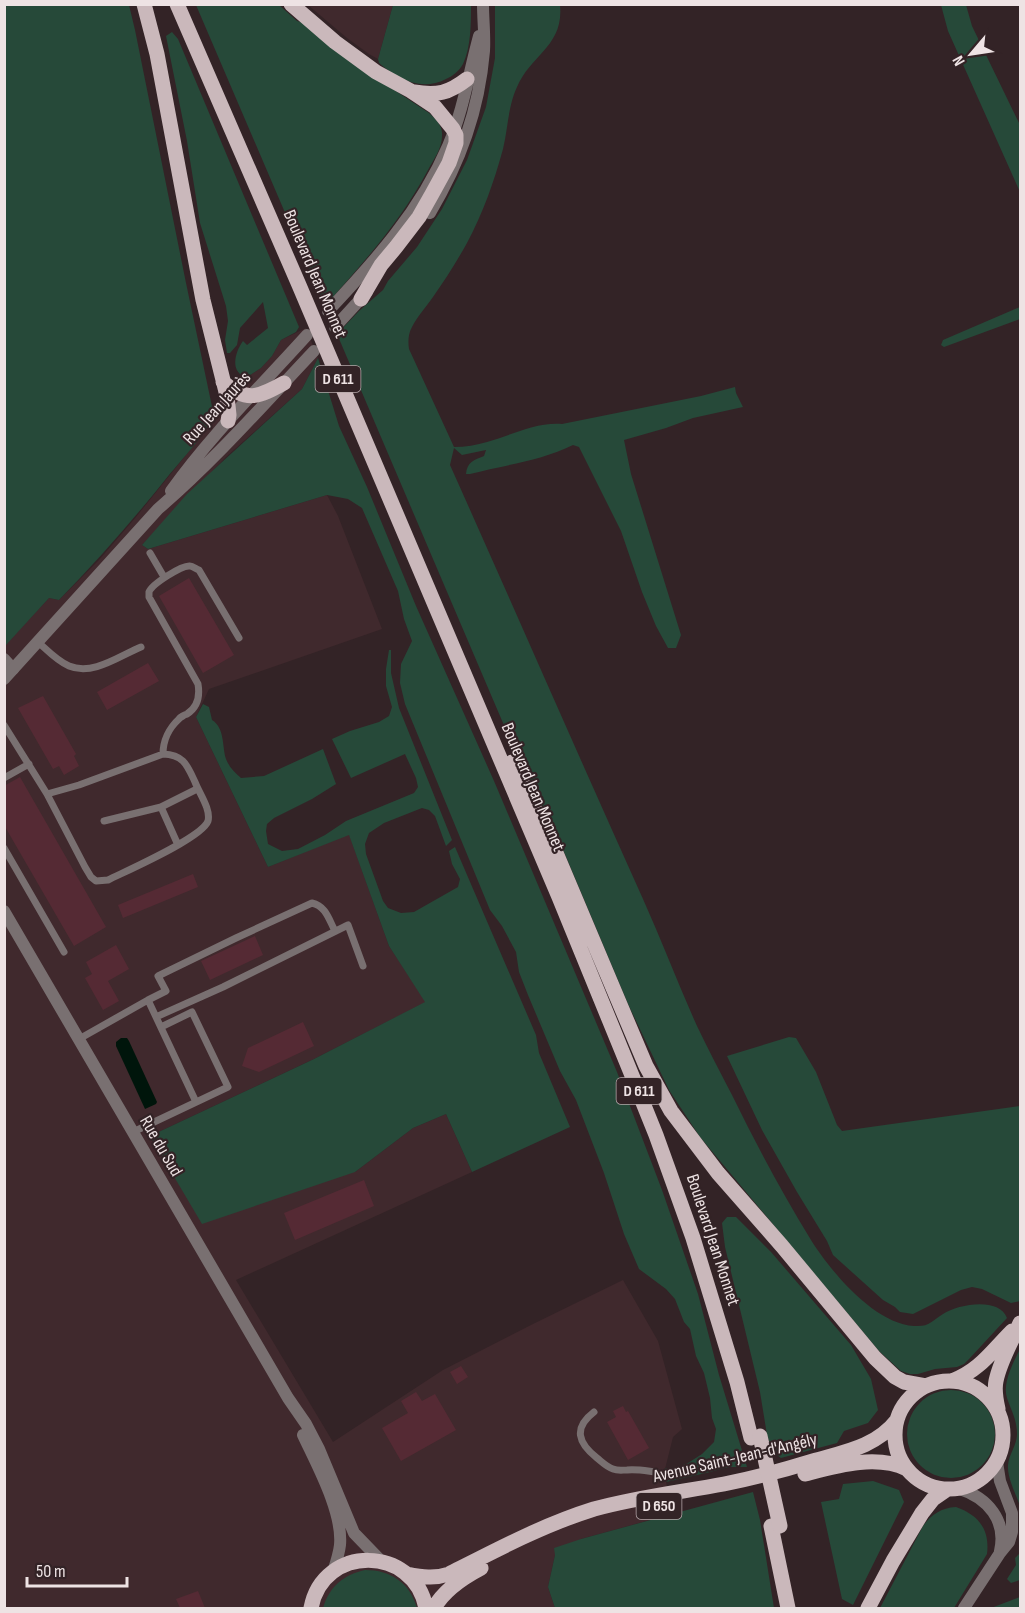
<svg xmlns="http://www.w3.org/2000/svg" width="1025" height="1613" font-family="'Sofia Sans Condensed',sans-serif">
<style>
.built{fill:#40292d}
.green{fill:#264939}
.water{fill:#00150b}
.building{fill:#552a34}
.lines{fill:none;stroke-linecap:round;stroke-linejoin:round}
.service{stroke:#797071;stroke-width:7}
.minor{stroke:#797071;stroke-width:12}
.tertiary{stroke:#797071;stroke-width:12}
.primary{stroke:#cab8bb;stroke-width:15}
.primary-bridge{stroke:#cab8bb;stroke-width:15}
.labels{text-anchor:middle;dominant-baseline:central;stroke-width:4.5;stroke-linejoin:round;paint-order:stroke}
.shield{fill:#332326;stroke:#b6a9ab;stroke-width:1.5}
.shield-label{font-size:16px;font-weight:bold;fill:#eee3e4}
.street-label{font-size:18px;fill:#eee3e4;stroke:#332326}
</style>
<rect width="100%" height="100%" fill="#332326"/>
<path class="built" d="M308,5H393L378,59L369,54L347,38Z
M306,328L318,358L302,389L226,457L142,545L148,549L327,495L338,516L382,629L209,689L196,717L268,867L349,834L389,946L426,1002L314,1059L150,1136L355,1172L413,1128L446,1114L472,1172L236,1280L333,1442L443,1370L533,1324L623,1280L658,1341L682,1429L673,1437L663,1477L666,1482L672,1514L581,1539L555,1555L548,1587L555,1608H5L4,643L6,644L49,598L59,600L99,560L136,517L198,440L214,416L247,377L261,368L272,356L281,340Z"/>
<path class="green" d="M5,4L129,5L135,30L186,283L214,416C202,438 185,456 169,475C134,519 98,560 59,600L49,598L6,645L4,643Z
M196,5H279L297,21L304,23L364,70L429,113C436,119 443,126 442,136C442,148 434,159 428,170C401,221 363,263 325,306Z
M393,5H471C471,23 471,47 463,64C459,71 453,76 446,79C421,92 398,79 379,63L378,59Z
M495,5H560C564,46 531,54 517,87C508,106 508,129 503,149C494,182 483,213 467,243C457,261 445,280 433,297C426,307 417,317 412,327C408,334 408,342 409,349L454,447C465,447 477,445 487,442C512,435 536,422 562,424L701,396L735,387L736,393L743,407L693,418L666,428L624,440L631,474L681,635L676,648H668L656,626L642,592L621,531L579,447L573,445C541,461 504,465 470,474H466C467,462 474,460 484,456L486,450L462,455L454,448L450,465C515,610 578,755 643,899C662,941 678,984 697,1026C708,1049 720,1072 732,1095C756,1144 782,1193 811,1240C831,1272 875,1324 914,1326C930,1327 931,1321 943,1314C959,1304 999,1297 1007,1318L970,1358L964,1364L957,1367L935,1369L918,1374H910L901,1371L879,1351L700,1137L669,1090L628,1004L559,840L506,730L337,334L359,311L383,290L388,281L417,247L442,209L467,160L486,107L495,58Z
M941,5H966L972,26L1020,125V192L948,31Z
M172,32L178,39L299,327L296,332L281,340L272,356L261,368L247,377C229,373 235,352 243,341L247,345L268,328L263,302L240,328L237,345L230,353H227L225,340L228,321L226,306L200,223L187,141L166,36Z
M1020,307V319L944,347L941,345L943,340Z
M318,358L339,426L367,487L416,606L494,781L617,1072L662,1190L698,1294L719,1375L747,1467H729L706,1473L666,1482L663,1477L665,1468H675L688,1463L702,1454L714,1442L716,1429L712,1418L710,1398L704,1373L696,1356L690,1329L684,1322L675,1299L666,1289L639,1269L624,1234L604,1173L576,1100L560,1071L528,995L519,972L516,952L502,926L490,910L405,704L400,683L401,664L412,641L404,619L398,591L362,508L348,499L327,495L148,549L142,545L187,494L302,389Z
M389,650H391V673L399,708L452,840L446,846L435,816L429,810L422,808L384,823L369,833L365,844L366,854L383,901L388,908L401,913L414,912L458,887L460,879L452,864L449,851L455,847L536,1035L539,1053L570,1127L472,1172L446,1114L413,1128L355,1172L202,1224L150,1136L314,1059L425,1002L389,946L349,835L268,867L196,717L203,704L209,707L212,720C225,728 222,746 226,759C229,767 235,773 241,778L264,776L323,749L336,784L312,799L274,818L267,824L266,831L268,844L282,851L298,849L325,835L346,821L414,793L418,787L416,778L405,754L351,778L332,739L350,731L379,722L389,716L392,707L386,686V669Z
M789,1037L796,1038L816,1072L837,1125L842,1131L1020,1106V1301L1011,1303L982,1289L972,1287L961,1290L913,1314L900,1312L895,1307L883,1300L833,1255L827,1241L797,1192L762,1130L727,1056Z
M727,1217H736L771,1252L851,1345L871,1379L878,1410L868,1423L844,1431L837,1443L781,1458L773,1452L767,1435L760,1392L725,1247L722,1223Z
M1020,1349V1506C1016,1494 1007,1478 1008,1465C1009,1454 1017,1445 1017,1434C1017,1420 1011,1410 1007,1398C1002,1383 1014,1361 1020,1349Z
M907 1434a44 44 0 1 1 88 0a44 44 0 1 1-88 0Z
M873,1481L899,1490L904,1502L853,1605L842,1599L821,1502L839,1499L843,1484Z
M753,1492L760,1520L774,1608H555L548,1587L555,1555L554,1548L581,1539Z
M956,1507C979,1515 990,1530 987,1554L954,1608H880L923,1526C932,1514 941,1508 956,1507Z
M1020,1553V1580L1011,1583L1007,1579L1016,1565L1015,1558Z
M365,1570C391,1570 410,1583 417,1608H323C329,1587 343,1575 365,1570Z
M1020,1597V1608H991Z"/>
<path class="water" d="M121,1038H127L129,1041L157,1102L156,1104L145,1109L116,1046V1042Z"/>
<path class="building" d="M189,578L234,655L203,673L159,596Z
M148,663L159,681L107,710L97,692Z
M43,696L76,754L74,756L79,766L64,775L59,766L53,769L18,708Z
M20,777L106,927L74,946L4,825V786Z
M193,874L198,887L123,918L118,905Z
M255,936L263,955L210,980L201,961Z
M116,945L129,969L108,981L119,1001L103,1010L85,978L92,974L86,962Z
M303,1022L314,1046L259,1072L242,1066L248,1048Z
M364,1180L374,1206L295,1240L284,1213Z
M461,1366L468,1377L457,1384L450,1372Z
M416,1392L422,1401L435,1394L456,1430L401,1461L382,1428L408,1413L401,1401Z
M623,1406L626,1412L628,1411L649,1448L628,1460L607,1422L616,1417L613,1411Z
M198,1591L205,1608H180L176,1599Z"/>
<g class="lines">
<path class="service" d="M150,553L164,577
M38,642C47,650 57,661 69,666C93,676 119,656 141,647
M4,725L47,794L85,867L91,877L96,881L108,880C126,871 202,838 208,821C211,809 199,793 195,782C187,765 184,755 163,754
M4,778L29,764
M47,794L79,785L163,754C163,741 169,728 179,719C179,718 186,714 187,714C198,707 200,696 198,684L149,597C149,595 149,593 149,592C152,584 182,565 190,566C193,566 196,569 199,570L239,638
M104,821L161,807
M178,845L161,807L197,789
M4,848L64,952
M148,1000L166,991L158,976L236,938L312,903C326,906 329,920 335,931
M156,1017L223,987L348,925L363,966
M79,1039L148,1000L196,1102
M133,1132L228,1087L192,1012L161,1027
M594,1412C573,1428 578,1443 597,1458C602,1462 607,1467 613,1469C618,1471 622,1470 627,1470C637,1469 647,1471 656,1472"/>
<path class="minor" d="M4,659L13,669"/>
<path class="tertiary" d="M430,213C460,162 479,111 484,51C485,36 483,20 483,4
M328,311C376,260 420,211 448,146C463,111 469,73 479,36
M335,327L367,292
M171,491C211,435 261,386 307,335
M4,679L158,509C214,461 263,405 314,351
M4,911L288,1398L306,1424L319,1449L354,1533L382,1562
M303,1435C317,1465 343,1512 340,1545C339,1554 336,1563 333,1572
M960,1489C988,1498 1007,1521 1000,1551
M964,1608L1000,1553L1009,1542L1012,1532V1513L1000,1481L997,1462"/>
<path class="primary" d="M144,4L157,54L203,300L227,396L229,415L228,421
M177,4L299,285L559,897L633,1078L656,1135L693,1238L737,1382L751,1438
M291,4L335,42L376,72L411,91L435,107L453,129L456,135V143L449,163L432,194L419,217L396,247L381,265L361,299
M414,92C437,96 449,93 467,79
M223,382C246,403 259,397 284,383
M512,762L551,841L646,1066L671,1111L718,1173L782,1246L875,1358L895,1377L904,1382L926,1386
M895 1435a54 54 0 1 1 108 0a54 54 0 1 1-108 0Z
M952,1381C980,1370 991,1352 1012,1331
M998,1409C996,1400 994,1390 996,1381C1000,1361 1012,1341 1020,1323
M805,1474C836,1466 876,1454 907,1469
M771,1526L788,1608
M407,1574C422,1577 434,1579 449,1574C496,1550 543,1525 594,1509C637,1497 681,1492 724,1484C754,1478 784,1470 813,1461C844,1452 876,1447 897,1420
M311,1608C323,1544 414,1545 426,1608
M434,1608C444,1590 462,1578 481,1568
M868,1608L893,1561L922,1513L933,1499L946,1490"/>
<path class="primary-bridge" d="M760,1436L780,1526"/>
</g>
<g class="labels">
<g class="shield">
<rect x="315.5" y="366" width="45" height="26" rx="4.5"/>
<rect x="616.5" y="1078" width="45" height="26" rx="4.5"/>
<rect x="636.5" y="1493" width="45" height="26" rx="4.5"/>
</g>
<g class="shield-label">
<text x="338" y="379">D 611</text>
<text x="639" y="1091">D 611</text>
<text x="659" y="1506">D 650</text>
</g>
<g class="street-label">
<text transform="translate(315 274) rotate(67)">Boulevard Jean Monnet</text>
<text transform="translate(217 408) rotate(-48)">Rue Jean Jaurès</text>
<text transform="translate(533 787) rotate(67)">Boulevard Jean Monnet</text>
<text transform="translate(161 1146) rotate(60)">Rue du Sud</text>
<text transform="translate(713 1240) rotate(72)">Boulevard Jean Monnet</text>
<text transform="translate(735 1458) rotate(-13)">Avenue Saint-Jean-d'Angély</text>
</g>
</g>
<rect width="1025" height="1613" fill="none" stroke="#eee3e4" stroke-width="12"/>
<g transform="translate(971 54) rotate(241)" stroke="#332326" stroke-width="4.5" paint-order="stroke">
<path d="M0-4.5L10 22L0 15L-10 22Z" fill="#eee3e4"/>
<text y="-9" font-size="16" font-weight="bold" text-anchor="middle" fill="#eee3e4">N</text>
</g>
<path d="M27 1577v9h100v-9" fill="none" stroke="#eee3e4" stroke-width="3"/>
<text x="36" y="1577" font-size="18" fill="#eee3e4" stroke="#332326" stroke-width="4.5" paint-order="stroke">50 m</text>
</svg>
